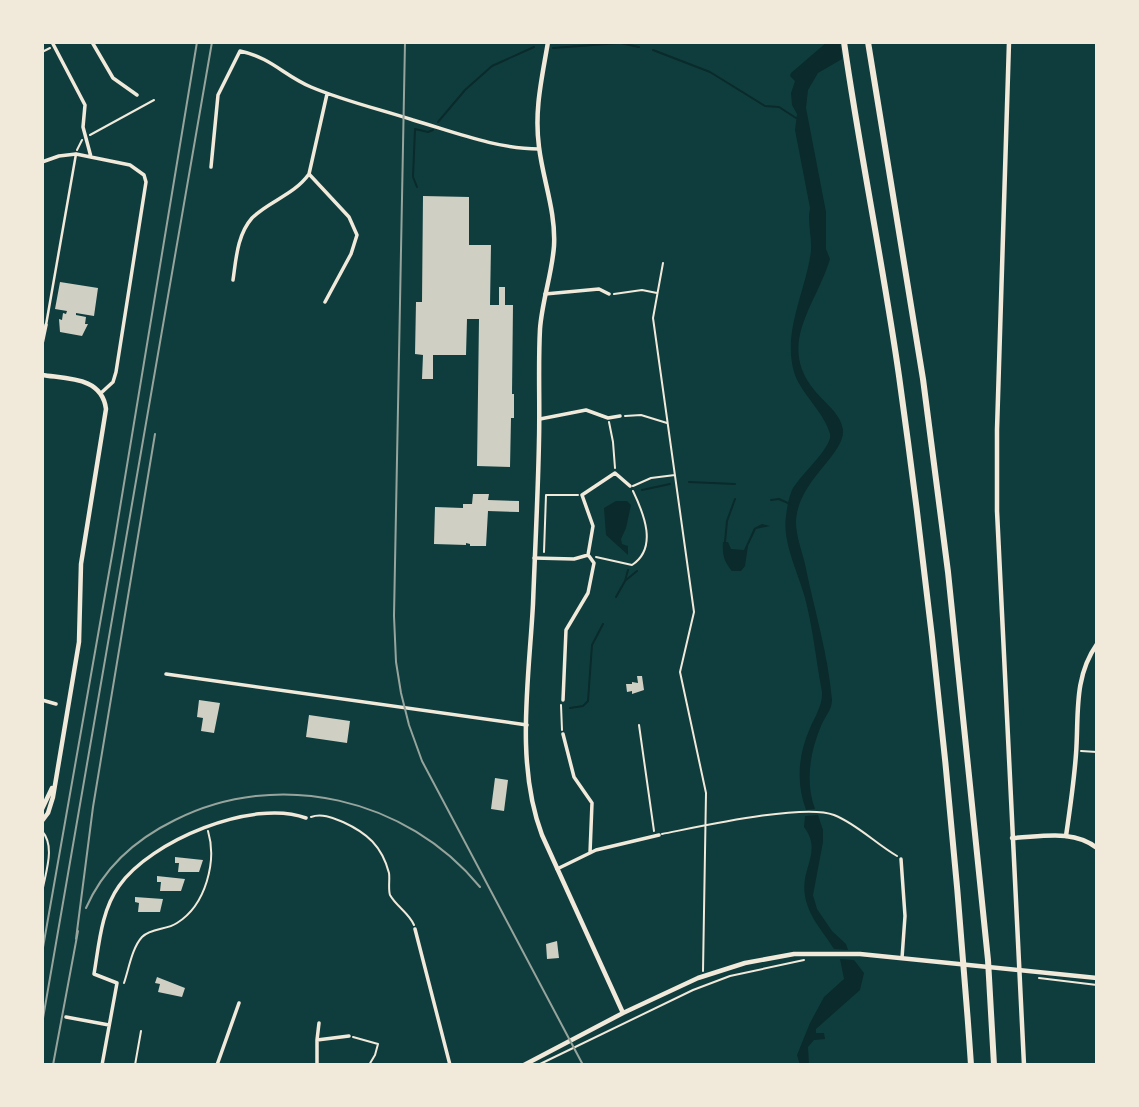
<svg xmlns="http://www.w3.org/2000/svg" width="1139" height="1107" font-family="Poppins,sans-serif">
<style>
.water{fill:#0a2a2b}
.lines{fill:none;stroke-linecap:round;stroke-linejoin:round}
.stream{stroke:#0a2a2b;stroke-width:2}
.building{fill:#cfcfc3}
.path{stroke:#f1e9da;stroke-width:2}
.pedestrian{stroke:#f1e9da;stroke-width:2.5}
.minor{stroke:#f1e9da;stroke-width:3.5}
.tertiary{stroke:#f1e9da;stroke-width:4.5}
.secondary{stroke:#f1e9da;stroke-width:4.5}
.motorway{stroke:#f1e9da;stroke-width:6}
.rail{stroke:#97a49c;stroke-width:2}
</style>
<rect width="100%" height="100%" fill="#0f3d3e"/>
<path class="water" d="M827,42H840L842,59L818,73L808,90L806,108L826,212V249L830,259C816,306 776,344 815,391C825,403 841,414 843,430C845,455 797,481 796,522C796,536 802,551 805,564C814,609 828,653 832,700C832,710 825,716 821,726C810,752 805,782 815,809L806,810C796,783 798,755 810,728C815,717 823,704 822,692C816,661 813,628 805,598C798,572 782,542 786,516C787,507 789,497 792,490C799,476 833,447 830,434C824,412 803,396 795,375C781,334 806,291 811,251C812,236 807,222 810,208L795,130L797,114L792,105L791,93L795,81L790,76L791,73Z
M616,501H627L631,505L626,528L621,539L622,544L628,546V555L606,535L604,508Z
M762,524L770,526L756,529L748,546L745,566L741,571H732C724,562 722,554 723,542H728L731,549L744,550L754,528Z
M818,815L823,830V842L813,895L817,909L832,931L846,944L848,950L834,949C823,931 809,918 805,896C800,868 823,852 804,827L805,816Z
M840,959L854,960L864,973L860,990L816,1029V1033H824L825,1039L814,1040L808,1047L809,1065H800L797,1055L810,1023L824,997L844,979Z"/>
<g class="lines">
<path class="stream" d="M553,48L620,43L639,47
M653,50L710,72L765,106L779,107L796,118
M438,122L465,90L492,66L534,47
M417,187L413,177L415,129L428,132L433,130
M689,482L735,484
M642,490L670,484
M771,500L779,499L790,504
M725,542L727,521L735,499
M626,580L637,571
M616,597L625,581L628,570
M570,708L583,706L588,701L592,645L603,624"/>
</g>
<path class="building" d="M423,196L469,197V245H491L490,305H499V287H505V305H513L512,394H514V418H511L510,467L477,466L479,319H467L466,355H433V379H422L423,355L415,354L416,302H422Z
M60,282L98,288L94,316L76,313V315L86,317L85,324H88L82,336L60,332L59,319L62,320L63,313L66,314L67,311L55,309Z
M473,494H489L488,500L519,501V512L488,511L486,546H470V544L466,543V545L434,544L435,507L463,508V504H472Z
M637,676H642L644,690L632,694V691L627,692L626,684H632V682L638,683Z
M199,700L220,703L214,733L201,731L203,718L197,717Z
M309,715L350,721L347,743L306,737Z
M495,778L508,780L504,811L491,809Z
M175,857L203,860L199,872H178L179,863H175Z
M157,876L185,879L181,891H160L161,882H157Z
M135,897L163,899L160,912H138L139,903L135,902Z
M557,941L559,958L547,959L546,944Z
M157,977L185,988L182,997L158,992L160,984L155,983Z"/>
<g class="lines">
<path class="path" d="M42,52L50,48
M90,135L154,100
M77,150L82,140
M663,263L653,318L694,612L680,672L706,793L703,971
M614,294L642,290L657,293
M625,416L641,415L667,423
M609,422L613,442L615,468
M633,486L651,478L675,475
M544,552L546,495H578
M596,557L632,565C658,548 644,514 633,491
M561,705L562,730
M639,725L654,831
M1081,751L1097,752
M311,817C322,813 333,818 343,822C367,833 382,846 389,873C390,879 388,889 390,895C396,906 409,913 414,925
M42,831C56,847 45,873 42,893
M662,834C698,827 804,803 834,815C857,824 876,844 897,856
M1039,978L1097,985
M124,983C129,968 132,948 142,937C151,928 167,930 177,923C206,905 217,861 208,831
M353,1037L378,1044L375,1055L369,1065
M135,1065L141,1031
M538,1065L693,990L730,976L804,960"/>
<path class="pedestrian" d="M46,325L76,154"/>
<path class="minor" d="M52,42L85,105L83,127L91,157
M92,42L113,78L137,95
M42,162L59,156L76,154L130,165L144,175L146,182L116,372L113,382L101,393
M211,167L218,95L240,51C272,58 283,75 311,87C344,101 379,109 413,120C454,132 497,149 539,149
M233,280C236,260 237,235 252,218C269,201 294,195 309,174
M545,294L599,289L609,294
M325,302L351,254L357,235L349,217L309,174L327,94
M42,344L46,325
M540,419L586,410L608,418L620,416
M534,558L574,559L588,555L593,526L582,495L615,473L630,486
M166,674L527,725
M42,700L56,704
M563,700L566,630L588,593L594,563L589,556
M563,734L574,777L592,803L590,853
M901,859L905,916L902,958
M557,869L596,850L659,835
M415,929L450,1065
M66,1017L109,1025
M317,1040L319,1023
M102,1065L117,983L94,974C99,945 101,911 119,886C150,841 253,798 306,818
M217,1065L239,1003
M317,1065V1040L349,1036"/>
<path class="tertiary" d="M548,42C542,78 534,110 539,147C543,180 556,212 554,246C552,274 542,301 540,329C538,366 540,403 539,440C538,495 535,550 533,604C529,679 515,764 542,835L623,1013
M42,375C68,379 102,377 106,409L81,564L79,642L53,797L48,813L42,821
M42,809L52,788
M1066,836C1070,809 1074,782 1076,754C1079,716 1073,678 1097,644
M524,1065L623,1013L698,978L745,963L794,954H860L1097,978"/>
<path class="secondary" d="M1009,42L997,430V511L1024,1065
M1012,838C1041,837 1073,829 1097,848"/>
<path class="motorway" d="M844,42C860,154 883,264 899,376C931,605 955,834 971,1065
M868,42L923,379L948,572L988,960L994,1065"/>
<path class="rail" d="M405,42L394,616L396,662L401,693L409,725L422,761L583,1065
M86,908C104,867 136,839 175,820C278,768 407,798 480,887
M76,939L93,807L155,434
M42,953L114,544L197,42
M42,1024L212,42
M53,1065L78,931"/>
</g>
<rect width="1139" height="1107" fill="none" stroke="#f1e9da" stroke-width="88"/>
</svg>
